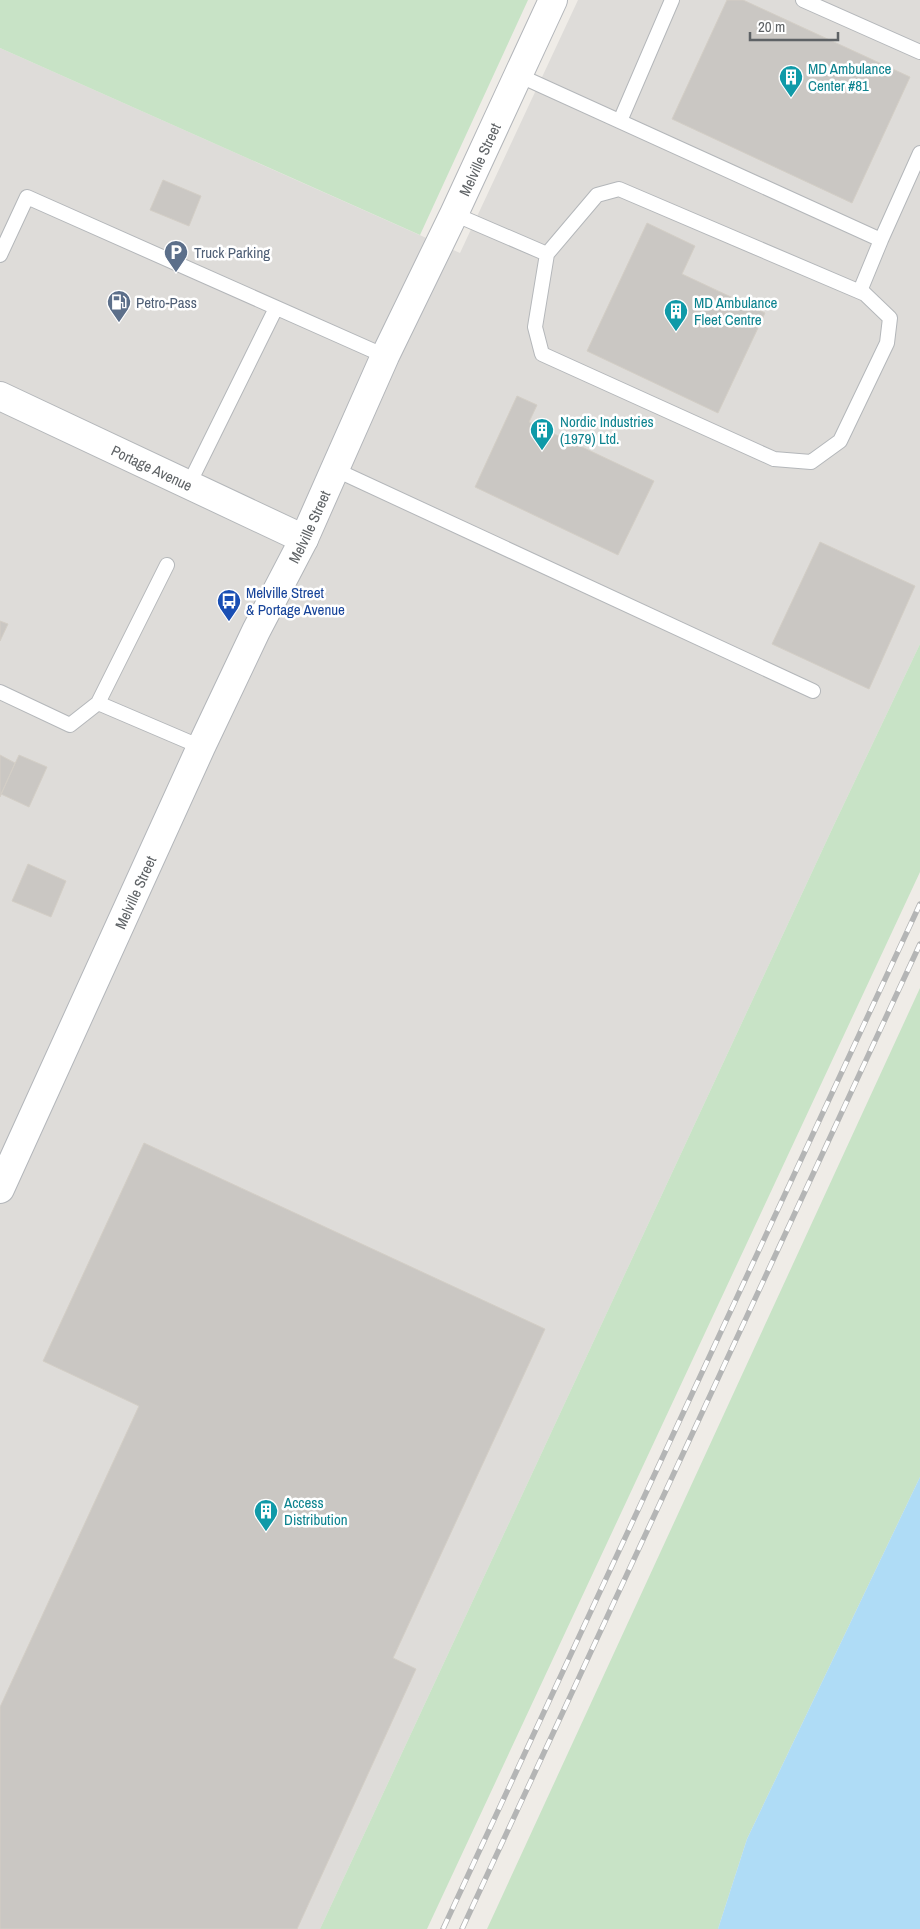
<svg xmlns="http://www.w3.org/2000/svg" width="920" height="1929" font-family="'Archivo Narrow',sans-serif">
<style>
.industrial{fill:#dedcd9}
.green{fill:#c8e3c6}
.water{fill:#afdcf6}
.building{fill:#cac7c3;stroke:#d3cec6}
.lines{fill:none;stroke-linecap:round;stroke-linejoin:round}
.lane-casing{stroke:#b4b7ba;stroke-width:16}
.street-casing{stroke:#b4b7ba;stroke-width:30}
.secondary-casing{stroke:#b3b6ba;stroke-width:30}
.lane{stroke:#fff;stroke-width:14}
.street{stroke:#fff;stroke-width:28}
.secondary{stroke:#fff;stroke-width:28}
.rail-casing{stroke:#b4b5b5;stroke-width:5.5}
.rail{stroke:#fff;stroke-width:4;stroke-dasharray:11;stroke-linecap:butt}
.labels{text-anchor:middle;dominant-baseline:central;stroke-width:5;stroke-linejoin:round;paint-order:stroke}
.culture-label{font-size:15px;fill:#0d838f;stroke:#fff;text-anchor:start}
.street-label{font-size:15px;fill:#5e6265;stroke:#fff}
.service-label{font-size:15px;fill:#4e5e75;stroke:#fff;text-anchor:start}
.transit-label{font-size:15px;fill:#164399;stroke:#fff;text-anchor:start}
</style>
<rect width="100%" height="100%" fill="#efece7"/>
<path class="industrial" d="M578,0H920V644L833,827L320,1929H0V48L460,253Z"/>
<path class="green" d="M0,0H528L420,235L0,48Z
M920,644V872L427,1929H320L833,827Z
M920,988V1477L747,1839L718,1929H487Z"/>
<path class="water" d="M920,1477V1929H718L747,1839Z"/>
<path class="building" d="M727,0H743L910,77L852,203L672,119Z
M163,180L201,196L189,226L150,210Z
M647,223L695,246L682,274L765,313L718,413L587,351Z
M517,396L537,405L529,422L654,481L618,555L475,487Z
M820,542L915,586L869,689L772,644Z
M0,621L8,624L0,641Z
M0,755L15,763L0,797Z
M19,755L47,767L29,807L1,794Z
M28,864L66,881L51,917L12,901Z
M144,1143L545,1329L393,1658L416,1669L297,1929H0V1707L139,1406L43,1361Z"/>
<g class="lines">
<g class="lane-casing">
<path id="lane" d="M803,0L920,52
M518,75L881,240L920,153
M620,121L672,0
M454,214L547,254L535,327L542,354L774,459L811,462L840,441L887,343L890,318L865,294L619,189L597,195L547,254
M0,255L27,197L385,356
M860,291L881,240
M334,469L813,691
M189,484L276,308
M0,692L70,725L98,703L201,747
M98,703L167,565"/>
</g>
<g class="street-casing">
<g id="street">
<path id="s1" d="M0,396L304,539"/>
</g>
</g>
<g class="secondary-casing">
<g id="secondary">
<path id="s2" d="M0,1189L201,747L256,631L304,539L385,356L454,214L553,0"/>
</g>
</g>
<use href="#lane" class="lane"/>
<use href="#street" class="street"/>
<use href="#secondary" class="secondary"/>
<g class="rail-casing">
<path id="rail" d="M443,1929L920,904
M462,1929L920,944"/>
</g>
<use href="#rail" class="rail"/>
</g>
<defs>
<g id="building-pin" transform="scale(1.25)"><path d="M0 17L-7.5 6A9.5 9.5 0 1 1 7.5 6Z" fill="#0f9aa8" stroke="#fff"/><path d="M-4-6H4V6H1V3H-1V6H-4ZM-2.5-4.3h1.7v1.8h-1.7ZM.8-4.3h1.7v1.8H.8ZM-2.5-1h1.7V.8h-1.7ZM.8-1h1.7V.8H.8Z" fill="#fff"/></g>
<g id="parking-pin" transform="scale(1.25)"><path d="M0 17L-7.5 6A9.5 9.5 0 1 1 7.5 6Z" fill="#5c6f8a" stroke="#fff"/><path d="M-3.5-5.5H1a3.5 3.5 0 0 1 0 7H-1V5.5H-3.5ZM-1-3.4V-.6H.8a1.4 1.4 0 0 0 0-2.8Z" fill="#fff"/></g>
<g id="fuel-pin" transform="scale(1.25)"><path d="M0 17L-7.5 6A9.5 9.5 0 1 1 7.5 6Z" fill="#5c6f8a" stroke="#fff"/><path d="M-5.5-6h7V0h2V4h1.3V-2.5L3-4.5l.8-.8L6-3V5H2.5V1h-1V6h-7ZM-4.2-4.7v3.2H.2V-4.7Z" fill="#fff"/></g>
<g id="bus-pin" transform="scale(1.25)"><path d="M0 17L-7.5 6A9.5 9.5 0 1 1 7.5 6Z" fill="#1a4fb4" stroke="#fff"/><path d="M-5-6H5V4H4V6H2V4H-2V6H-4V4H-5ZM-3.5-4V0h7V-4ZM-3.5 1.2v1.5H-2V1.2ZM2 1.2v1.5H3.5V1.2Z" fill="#fff"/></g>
</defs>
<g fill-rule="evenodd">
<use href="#building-pin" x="791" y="77"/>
<use href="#parking-pin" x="176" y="252"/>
<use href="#fuel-pin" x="119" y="302"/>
<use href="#building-pin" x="676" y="311"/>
<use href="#building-pin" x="542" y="430"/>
<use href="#bus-pin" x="229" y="601"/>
<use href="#building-pin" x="266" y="1511"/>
</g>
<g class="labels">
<g class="culture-label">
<text x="808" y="68">MD Ambulance<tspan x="808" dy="17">Center #81</tspan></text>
<text x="694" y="302">MD Ambulance<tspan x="694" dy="17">Fleet Centre</tspan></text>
<text x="560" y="421">Nordic Industries<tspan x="560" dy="17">(1979) Ltd.</tspan></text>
<text x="284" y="1502">Access<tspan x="284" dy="17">Distribution</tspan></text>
</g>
<g class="street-label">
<text stroke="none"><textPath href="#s2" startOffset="1136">Melville Street</textPath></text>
<text stroke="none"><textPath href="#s1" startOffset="168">Portage Avenue</textPath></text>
<text stroke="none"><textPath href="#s2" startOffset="731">Melville Street</textPath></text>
<text stroke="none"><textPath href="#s2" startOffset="326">Melville Street</textPath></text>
</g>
<g class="service-label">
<text x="194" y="252">Truck Parking</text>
<text x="136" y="302">Petro-Pass</text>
</g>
<g class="transit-label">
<text x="246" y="592">Melville Street<tspan x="246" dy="17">&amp; Portage Avenue</tspan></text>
</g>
</g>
<path d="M750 32v8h88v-8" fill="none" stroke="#5e6265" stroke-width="2.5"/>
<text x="758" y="32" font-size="15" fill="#5e6265" stroke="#ffffff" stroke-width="4" paint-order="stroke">20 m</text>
</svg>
